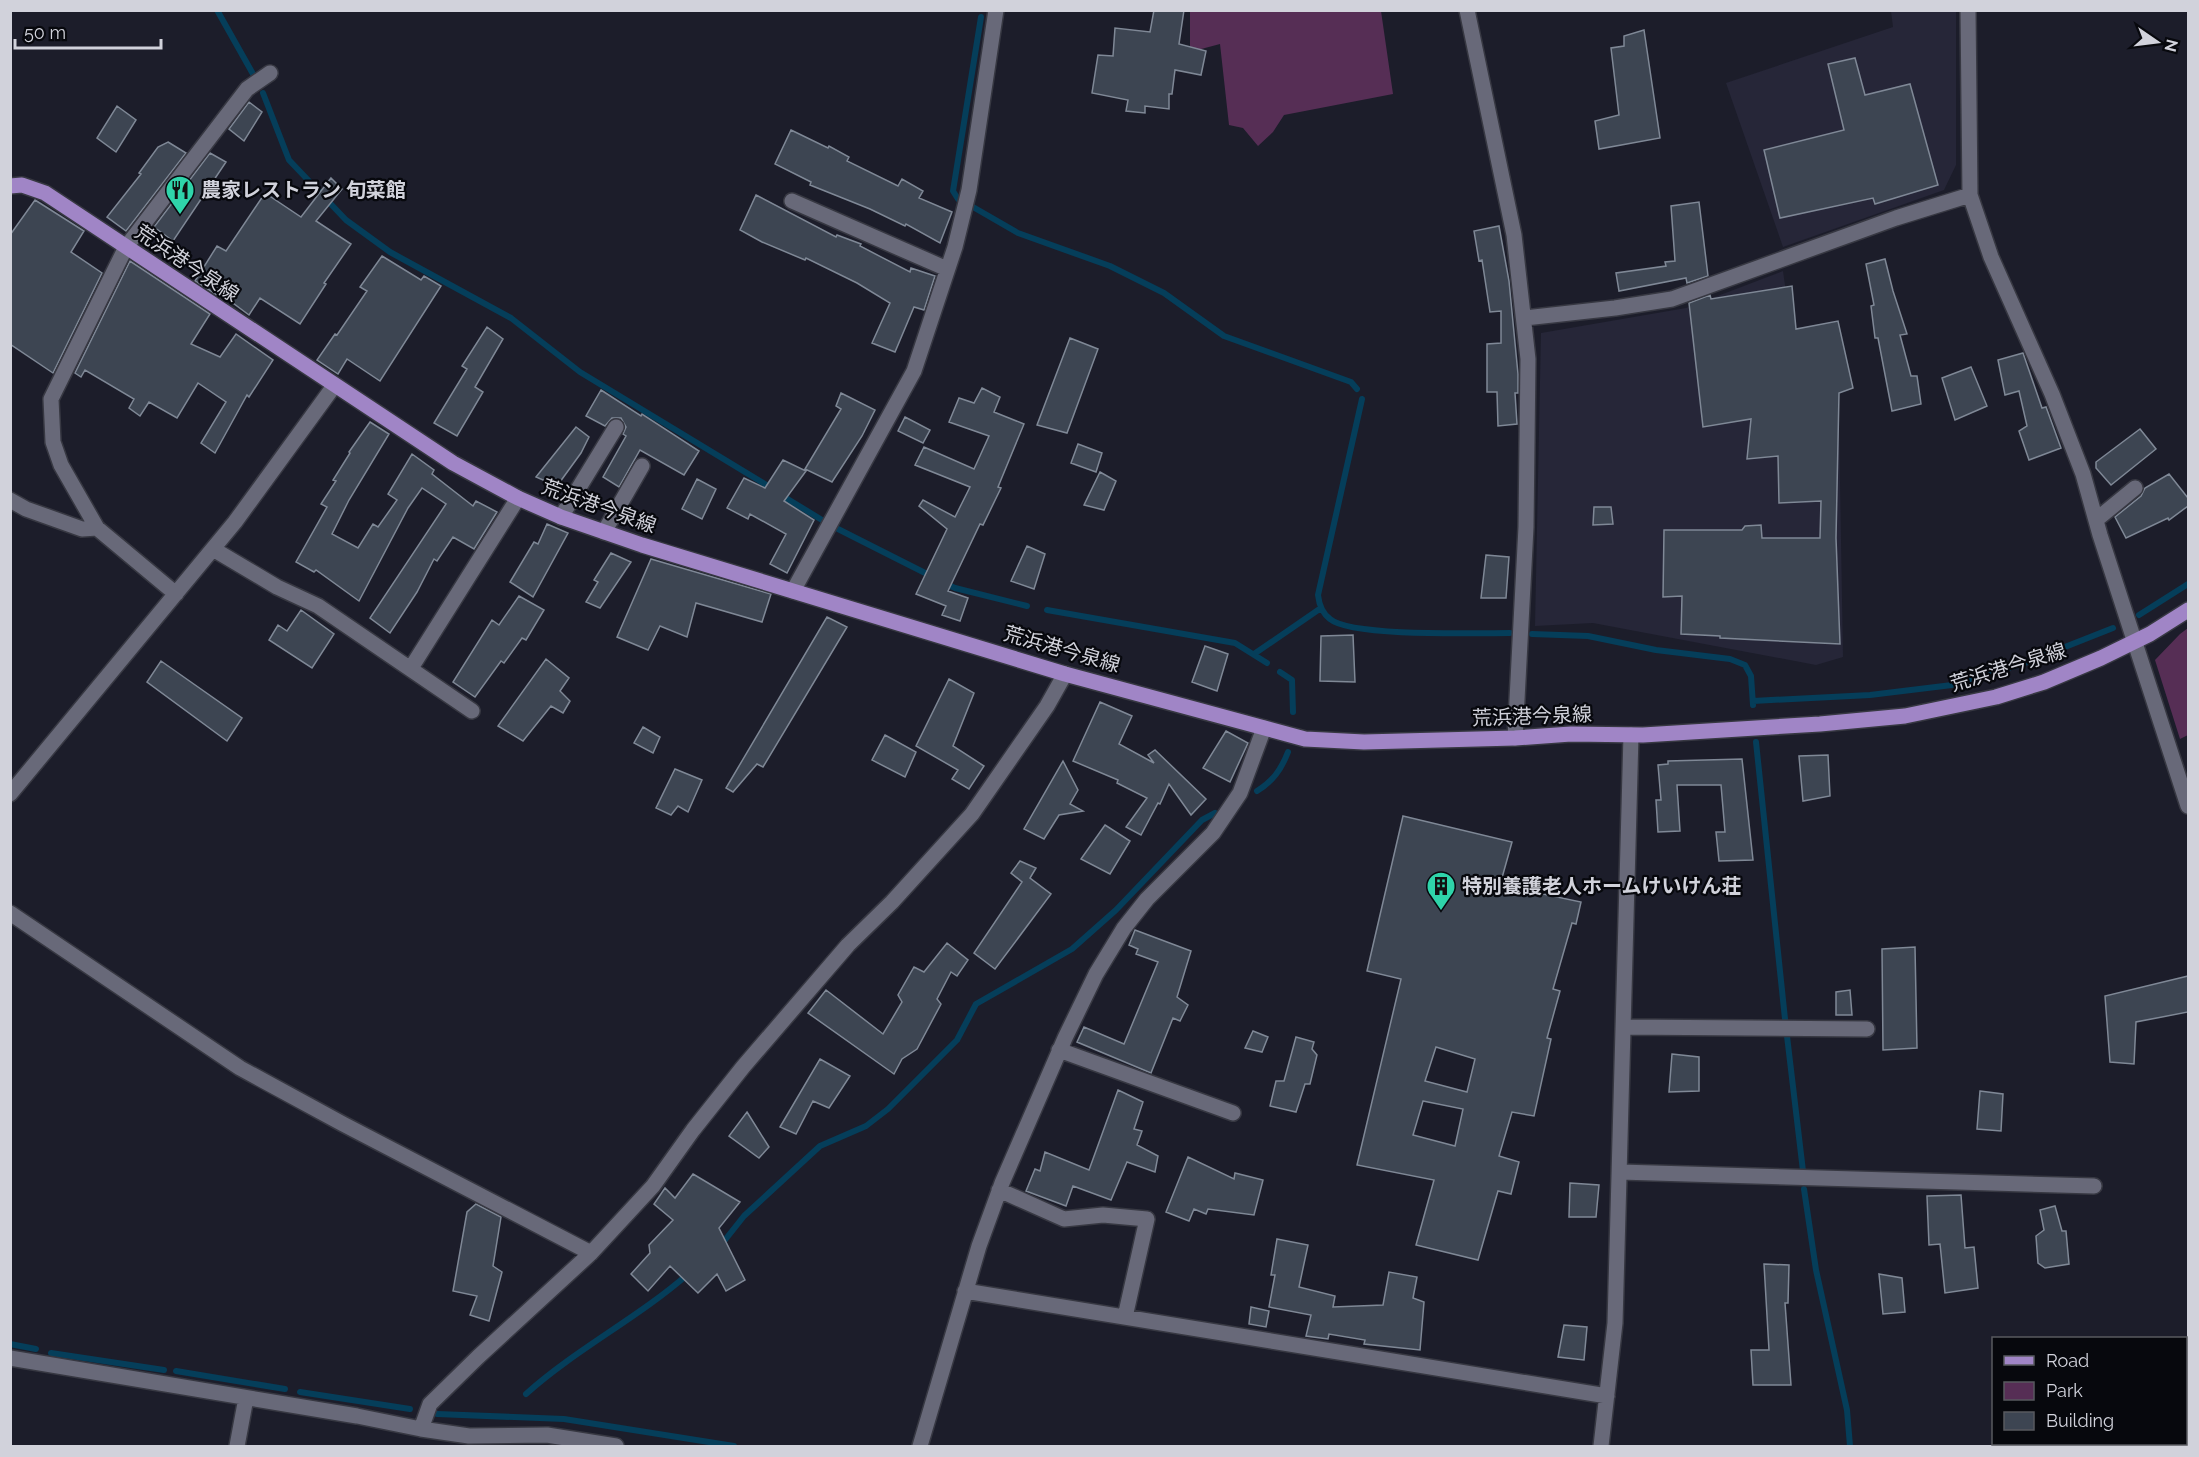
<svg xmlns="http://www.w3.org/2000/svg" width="2199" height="1457" font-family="Raleway,'Noto Sans JP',sans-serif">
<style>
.built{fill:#262638}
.green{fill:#562e55}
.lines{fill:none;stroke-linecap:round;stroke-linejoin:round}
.stream{stroke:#053e5a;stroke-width:6}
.building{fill:#3d4552;stroke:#7f8896;stroke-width:1.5;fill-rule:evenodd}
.minor-casing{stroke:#373842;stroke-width:18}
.major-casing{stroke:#373842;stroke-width:18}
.minor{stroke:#686979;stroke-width:15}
.major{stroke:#a085c6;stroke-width:15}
.labels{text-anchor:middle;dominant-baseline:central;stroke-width:4.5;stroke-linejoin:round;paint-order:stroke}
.poi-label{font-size:20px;font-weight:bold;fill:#d1d2db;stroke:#07080d;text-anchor:start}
.street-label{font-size:20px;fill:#d1d2db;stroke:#07080d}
</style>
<rect width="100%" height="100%" fill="#1c1d2a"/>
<path class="built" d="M1891,11H1956V165L1944,190L1783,247L1726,83L1893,27Z
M1783,271L1804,421L1839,422L1843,657L1816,665L1593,623L1535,626L1541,333L1686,308Z"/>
<path class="green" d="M1190,11H1381L1393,94L1284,115L1273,132L1258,146L1243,128L1229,125L1220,44L1190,52Z
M2188,628V735L2180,739L2155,660L2180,634Z"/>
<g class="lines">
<path class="stream" d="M217,10L253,74
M263,93L289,160L346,220L390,252L511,318L580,372L773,489
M958,199L953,191L981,17
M973,207L1018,233L1110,266L1164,293L1224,336L1351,382L1357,389
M1362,399L1318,595C1319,604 1322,613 1330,619C1351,637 1477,633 1510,633
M781,495L822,520
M838,529L933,577
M944,583L955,588L1027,606
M1047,610L1235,643L1267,663
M2139,615L2188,584
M1532,634L1588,636L1656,650L1730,659L1745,665L1751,676L1753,705
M1254,654L1321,608
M1280,672L1292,680L1293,712
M1753,701L1870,695L1952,685L2022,664L2113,628
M1756,742L1785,1019
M1257,791C1273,781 1281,770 1288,752
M1787,1036L1803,1171
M1804,1189L1816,1270L1847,1410L1850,1446
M721,1245L744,1216L820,1146L866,1126L888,1109L957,1040L976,1004L1072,949L1116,910L1202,820L1215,813
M10,1344L36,1349
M51,1353L164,1370
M176,1371L285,1389
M300,1392L410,1409
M526,1394C576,1349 638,1318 688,1274
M437,1414L564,1419L734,1446"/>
</g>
<path class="building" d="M1154,10H1184L1179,44L1206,51L1201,75L1175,70L1172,94H1169V109L1145,106V113L1126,111L1128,100L1092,93L1098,55L1113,56L1115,28L1150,32Z
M1644,30L1660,138L1599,149L1595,121L1619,115L1611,48L1624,46V36Z
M1855,58L1865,95L1910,84L1938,185L1875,204L1873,198L1780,218L1764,150L1844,130L1828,64Z
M249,102L262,112L244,141L229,129Z
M117,106L136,120L116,152L97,138Z
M791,130L828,148L829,146L849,157L847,161L898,186L902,179L923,191L919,198L952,212L940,243L906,224L905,226L870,209L810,185L811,182L775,164Z
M168,142L186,153L126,231L107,217L141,174L139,173L158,147Z
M210,153L226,162L173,241L154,227Z
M331,178L342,189L316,221L351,244L324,283L326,284L300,324L260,298L249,315L222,295L220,297L195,281L217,246L226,251L265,193L301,217Z
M756,195L836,237L837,235L861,244L860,246L910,272L911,268L935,276L924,310L914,307L895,352L872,343L890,303L857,283L806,258L805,260L762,242L740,230Z
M35,200L84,231L71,252L102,273L53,373L10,344V235Z
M1699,202L1708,276L1687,283L1686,278L1619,291L1616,273L1666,266L1665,262L1675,261L1671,206Z
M1499,226L1509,281L1518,374V393H1515L1517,424L1498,426L1497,392H1487V344L1501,343V311L1490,312L1482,260L1479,261L1474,231Z
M382,256L421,280L424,276L441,286L380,381L347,359L338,374L317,360L335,334L337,335L367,291L360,287Z
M1885,259L1893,291L1907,334L1900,335L1911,376H1917L1921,404L1892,411L1878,338H1875L1871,306L1874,305L1866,264Z
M130,261L210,314L191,344L220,357L236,334L273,360L249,397L247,395L215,453L201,443L226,402L198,383L177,418L149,402L140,416L129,408L134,399L85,370L81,377L75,373Z
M1792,286L1796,329L1838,321L1853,388L1839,393L1836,538L1840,644L1720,638V636L1681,634L1682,596L1663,597L1664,530H1742L1745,526L1761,525L1762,538H1820L1821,501L1779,503L1778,456L1747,459L1751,419L1703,427L1689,303L1710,295L1711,299Z
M487,327L503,339L475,387L483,392L457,436L434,423L467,369L462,366Z
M1070,338L1098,349L1067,433L1037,425Z
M2023,353L2042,408L2046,407L2061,448L2029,460L2019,431L2027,426L2019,391L2005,395L1998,360Z
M1971,367L1987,406L1955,420L1942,378Z
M982,388L1000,397L994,412L1024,424L998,487L1001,488L983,525L980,524L948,591L968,598L960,621L942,615L946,606L916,594L947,529L919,506L923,500L955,517L970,487L915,465L924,447L974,469L989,436L949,422L959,398L974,403Z
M601,390L641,416L642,414L699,451L684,475L640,450L619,487L603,477L626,436L623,434L626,427L621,418H612L605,426L586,416Z
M841,393L875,410L862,436L832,482L805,469L841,409L836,406Z
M905,417L930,430L923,443L898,431Z
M370,422L389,434L349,500L332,534L358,548L373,524L378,527L397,500L388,494L412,454L434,470L432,474L473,506L476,501L497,512L474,549L453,537L437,561L434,559L417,592L390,633L370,618L446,504L422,488L408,508L359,601L316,570L314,572L296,562L327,507L321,504L336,481L333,480L350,453L349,452Z
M576,427L589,437L581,453L557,486L536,477Z
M2140,429L2156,449L2111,485L2096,468V462Z
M1078,444L1102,453L1096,472L1071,463Z
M783,460L806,471L784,501L814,520L787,573L770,564L786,534L750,514L748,519L727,508L744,478L765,488Z
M1100,472L1116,481L1104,510L1084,505Z
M2169,474L2188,498V506L2169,520L2168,518L2126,538L2115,517L2141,496L2145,488Z
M697,479L716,489L702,519L682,509Z
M1594,507H1611L1613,524L1593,525Z
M547,524L568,533L533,597L510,582L534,542L538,544Z
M1027,546L1045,554L1034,589L1011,581Z
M611,553L631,562L600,608L586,602L598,582L594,580Z
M1486,555L1509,557L1506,598H1481Z
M651,559L771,594L762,622L696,603L687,637L660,626L648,650L617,637Z
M519,596L544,610L526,640L522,638L504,663L501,661L475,697L453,682L492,620L499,625Z
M301,610L334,634L312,668L269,640L278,625L287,631Z
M827,617L847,627L763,767L757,764L733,792L726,788Z
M1353,635L1355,682L1320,681L1321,636Z
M1205,646L1228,654L1217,691L1192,682Z
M546,659L569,678L560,691L570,701L563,713L551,706L523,741L498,726Z
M161,661L242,718L227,741L147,682Z
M949,679L974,693L953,746L984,766L969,789L952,779L958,770L916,746Z
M1100,702L1132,716L1119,744L1154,763L1148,755L1155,750L1206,799L1191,815L1169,784L1160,804L1158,803L1141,835L1126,827L1147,798L1117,783L1118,780L1073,761Z
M643,727L660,737L653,753L634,743Z
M1226,731L1248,743L1230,782L1203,768Z
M885,735L916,752L905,777L872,760Z
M1828,755L1830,796L1803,801L1799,756Z
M1742,759L1753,860L1719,861L1716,832H1725L1721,785H1677L1680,831L1658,832L1656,800H1661L1658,765L1668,764V761Z
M1063,761L1078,790L1070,804L1083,811L1059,815L1044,839L1024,829Z
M675,769L702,780L688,812L678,806L671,815L656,808Z
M1403,816L1512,842L1500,885L1581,902L1576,924L1572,923L1553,989L1560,991L1547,1038L1551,1039L1534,1116L1512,1112L1499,1156L1519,1162L1511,1194L1498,1191L1478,1260L1416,1245L1434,1180L1357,1165L1401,979L1367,971ZM1436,1047L1475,1059L1467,1092L1425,1081ZM1423,1101L1463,1109L1455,1146L1413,1135Z
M1105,825L1130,841L1110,874L1081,859Z
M1020,861L1036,868L1030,878L1051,894L995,969L974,953L1022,882L1011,873Z
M1135,930L1191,951L1177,997L1188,1005L1180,1021L1173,1018L1151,1073L1077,1042L1084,1027L1124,1044L1158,962L1136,954L1138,949L1129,945Z
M947,943L968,960L957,976L951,972L937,999L941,1004L917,1049L902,1059L894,1074L808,1013L826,990L883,1034L902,1002L898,995L914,967L924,972Z
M1915,947L1917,1048L1883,1050L1882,949Z
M2188,976V1012L2136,1022L2134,1064L2110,1062L2105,996Z
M1850,990L1852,1015H1836V992Z
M1253,1031L1268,1037L1262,1052L1245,1048Z
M1296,1037L1314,1042L1312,1049L1317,1055L1310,1084H1305L1296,1112L1270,1106L1276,1081H1284Z
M1672,1054L1699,1057V1091L1669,1092Z
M820,1059L850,1076L829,1108L813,1101L796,1134L780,1127Z
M1118,1090L1143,1102L1134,1129L1142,1131L1137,1145L1158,1156L1155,1172L1127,1162L1111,1200L1073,1186L1066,1206L1026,1191L1035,1169L1040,1171L1045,1152L1089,1170Z
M1980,1091L2003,1094L2001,1131L1977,1129Z
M747,1112L769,1147L759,1158L729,1136Z
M1188,1157L1234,1179L1235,1173L1263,1180L1254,1215L1208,1209L1206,1214L1194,1209L1189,1221L1166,1212Z
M693,1174L740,1202L719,1228L745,1280L726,1291L717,1274L698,1293L670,1266L648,1291L631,1274L650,1253L649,1245L673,1220L654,1204L665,1188L675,1198Z
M1570,1183L1599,1185L1596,1217H1569Z
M1961,1195L1965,1248L1974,1247L1978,1288L1945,1293L1940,1244L1929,1245L1927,1196Z
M476,1204L501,1217L493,1266L502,1272L489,1321L470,1315L477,1296L453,1291L467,1212Z
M2055,1206L2062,1231H2066L2069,1264L2045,1268L2038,1263L2036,1236L2044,1230L2040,1210Z
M1277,1239L1308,1245L1299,1287L1335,1296L1333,1307L1383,1305L1389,1272L1417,1277L1413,1298L1424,1302L1420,1350L1364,1344L1365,1340L1329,1334L1328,1339L1306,1336L1311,1315L1269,1307L1275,1275H1271Z
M1764,1264L1789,1265L1788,1303H1785L1791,1385H1753L1751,1350H1769Z
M1879,1274L1902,1278L1905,1312L1883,1314Z
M1251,1307L1269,1311L1266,1327L1249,1324Z
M1564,1325L1587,1327L1584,1360L1558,1357Z"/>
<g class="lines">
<g class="minor-casing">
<path id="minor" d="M1467,10L1514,235L1528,359L1526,527L1515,738
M1968,10L1970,195L1991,257L2052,394L2083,474L2100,535L2188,806
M792,201L947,269
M1525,318L1615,308L1672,299L1896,218L1970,195
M10,500L26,509L82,529L97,528L176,594
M561,517L616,427
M2096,520L2135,488
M97,528L61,465L53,442L51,399L126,247L247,89L270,73
M604,532L642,466
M213,549L277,587L318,606L472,711
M793,591L914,371L955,247L969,190L996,10
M411,668L518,498
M10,794L235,522L334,386
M10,913L240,1068L343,1124L591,1253
M1624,1027L1867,1029
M1059,1050L1233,1113
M1620,1172L2094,1186
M999,1190L1064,1219L1103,1215L1147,1219L1125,1317
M965,1291L1607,1396
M10,1358L357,1416L421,1429L469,1436L547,1435L616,1446
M421,1429L430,1404L478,1357L591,1253L653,1186L693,1130L743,1067L848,945L892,902L972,814L1047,706L1065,674
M237,1446L246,1398
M920,1446L979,1246L1002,1183L1065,1038L1096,974L1124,928L1147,899L1213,833L1240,793L1264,728
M1601,1446L1615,1323L1631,735"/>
</g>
<g class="major-casing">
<path id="major" d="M10,186L22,185L45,193L453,463L518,498L561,517L642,545L1065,674L1305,739L1364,742L1515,738L1571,734L1643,735L1820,724L1905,716L1996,697L2044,682L2101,658L2150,634L2188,610"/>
</g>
<use href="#minor" class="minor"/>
<use href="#major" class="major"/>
</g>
<defs>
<g id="restaurant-pin" transform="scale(1.5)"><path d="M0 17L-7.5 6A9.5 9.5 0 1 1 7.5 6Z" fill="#2fd4aa" stroke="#07080d"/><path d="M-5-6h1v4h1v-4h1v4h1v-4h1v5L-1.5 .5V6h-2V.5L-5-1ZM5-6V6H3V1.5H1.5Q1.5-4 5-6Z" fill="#111"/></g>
<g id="building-pin" transform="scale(1.5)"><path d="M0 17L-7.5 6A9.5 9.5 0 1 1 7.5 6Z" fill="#2fd4aa" stroke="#07080d"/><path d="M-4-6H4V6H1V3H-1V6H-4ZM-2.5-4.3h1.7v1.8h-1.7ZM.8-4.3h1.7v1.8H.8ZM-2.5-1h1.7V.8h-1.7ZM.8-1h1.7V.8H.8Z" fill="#111"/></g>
</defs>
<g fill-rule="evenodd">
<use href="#restaurant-pin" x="180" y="190"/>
<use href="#building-pin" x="1441" y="886"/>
</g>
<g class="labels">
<g class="poi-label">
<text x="201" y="190">農家レストラン 旬菜館</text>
<text x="1462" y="886">特別養護老人ホームけいけん荘</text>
</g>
<g class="street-label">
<text transform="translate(187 263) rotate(34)">荒浜港今泉線</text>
<text transform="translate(599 506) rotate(20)">荒浜港今泉線</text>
<text transform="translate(1062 649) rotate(16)">荒浜港今泉線</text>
<text transform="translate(2008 667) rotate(-17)">荒浜港今泉線</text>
<text transform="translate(1532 716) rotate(-2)">荒浜港今泉線</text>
</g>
</g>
<rect width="2199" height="1457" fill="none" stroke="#d1d2db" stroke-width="24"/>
<rect x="1992" y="1337" width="195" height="108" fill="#07080d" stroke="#58595f" stroke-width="1.5"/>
<rect x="2004" y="1356" width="30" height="9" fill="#a085c6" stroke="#58595f" stroke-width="1.5"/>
<text x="2046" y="1367" font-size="18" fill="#d1d2db">Road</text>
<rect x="2004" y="1382" width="30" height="18" fill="#562e55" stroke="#58595f" stroke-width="1.5"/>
<text x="2046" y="1397" font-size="18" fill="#d1d2db">Park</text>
<rect x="2004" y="1412" width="30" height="18" fill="#3d4552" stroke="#58595f" stroke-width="1.5"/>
<text x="2046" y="1427" font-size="18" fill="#d1d2db">Building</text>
<g transform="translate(2157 42) rotate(104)" stroke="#07080d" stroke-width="4.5" paint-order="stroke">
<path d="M0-4.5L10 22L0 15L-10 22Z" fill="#d1d2db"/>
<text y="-9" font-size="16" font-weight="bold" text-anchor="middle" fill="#d1d2db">N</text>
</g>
<path d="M15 39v9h146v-9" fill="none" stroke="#d1d2db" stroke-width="3"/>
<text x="24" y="39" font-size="18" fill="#d1d2db" stroke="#07080d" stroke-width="4.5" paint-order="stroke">50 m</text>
</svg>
